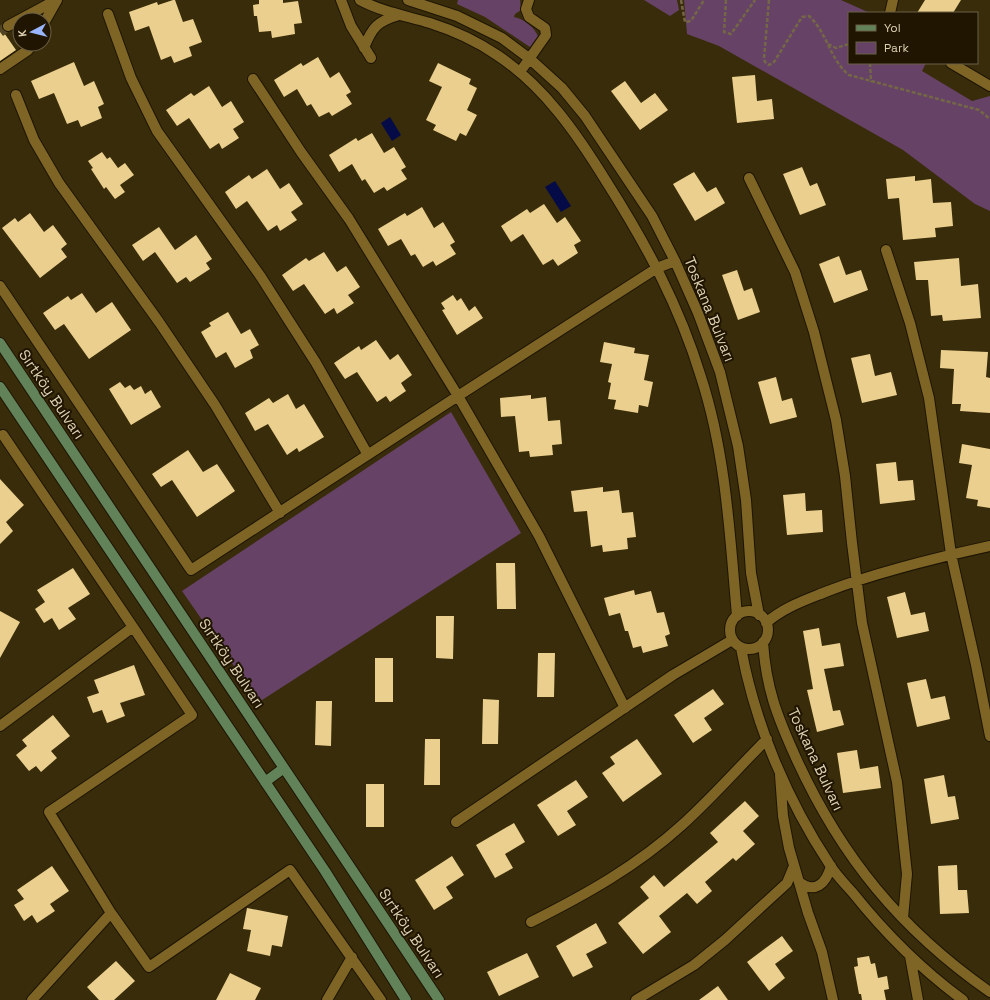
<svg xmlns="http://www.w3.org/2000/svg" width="990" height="1000" font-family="'Space Grotesk',sans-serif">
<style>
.green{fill:#664266}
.water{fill:#050b46}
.building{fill:#eacf8e}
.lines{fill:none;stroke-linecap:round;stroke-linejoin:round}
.street-tunnel{stroke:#524523;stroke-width:10;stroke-dasharray:10 5;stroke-linecap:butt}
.street-casing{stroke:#1d1503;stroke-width:12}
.secondary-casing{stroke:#1d1503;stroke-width:12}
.path{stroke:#746746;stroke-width:2.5;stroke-dasharray:4 2;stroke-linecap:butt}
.street{stroke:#7e6525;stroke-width:10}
.secondary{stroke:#62825a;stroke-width:10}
.labels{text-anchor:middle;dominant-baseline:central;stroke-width:4;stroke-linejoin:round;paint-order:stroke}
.street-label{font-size:15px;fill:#ded1b2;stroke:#1f1500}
</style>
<rect width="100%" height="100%" fill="#392c0a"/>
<path class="green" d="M458,0H520L521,10L515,14L514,17C524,19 534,27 538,36L530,47L485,17L457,4Z
M644,0H677L679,10L670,16Z
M684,0H841L870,13H849V63H926L922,71L972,101L990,96V211L975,204L903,150L719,46L687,34Z
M451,412L521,533L259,702L182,591Z"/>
<path class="water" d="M390,117L401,135L392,141L381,123Z
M555,181L571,206L561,212L545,187Z"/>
<path class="building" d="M173,0H175L183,22L193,19L202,42L189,47L192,56L174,63L171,56L161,60L149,26L135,31L129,12L157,2L158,5Z
M259,0H283V3L298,1L302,23L294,24L295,34L272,38L271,31L259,32L257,16H254L253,5L259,4Z
M925,0H961L953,13H917Z
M0,27L16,50L0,61Z
M318,57L330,78L339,72L351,92L346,95L352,104L332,116L329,112L319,117L311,104L307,106L297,89L284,97L274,80L301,63L303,66Z
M74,62L84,86L94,81L104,104L98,107L102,118L81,127L78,120L67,124L54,93L39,99L31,81Z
M438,63L471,79L469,84L477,88L467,110L477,115L466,136L460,133L456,141L433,130L436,125L426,120L442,87L429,81Z
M755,75L757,101L772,99L774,119L737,123L732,77Z
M625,81L641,103L655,93L668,110L640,130L611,91Z
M209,86L222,107L231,101L244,122L233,129L239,138L222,149L219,143L210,149L189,118L177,126L166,110L191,93L194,96Z
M372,133L384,153L394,147L406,167L401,170L407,179L387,191L384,187L374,193L365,179L362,181L352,164L339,172L329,155L356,138L358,141Z
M102,152L107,159L110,157L118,168L125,163L134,175L120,185L125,192L115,199L106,187L104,189L91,169L93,168L88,161Z
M802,167L810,186L817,183L826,205L800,215L783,174Z
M267,169L280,189L289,183L303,204L291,212L297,220L280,231L277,225L268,231L247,201L236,209L225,192L249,175L252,179Z
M694,172L707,192L716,187L725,203L695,221L673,184Z
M915,176V181L931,179L933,203L951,202L953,226L935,228L936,237L903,240L899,198L888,199L886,179Z
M544,204L557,223L565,217L581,241L574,245L578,253L558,266L553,259L543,265L523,234L511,242L501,226L527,209L530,213Z
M422,207L434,228L443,222L455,242L450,245L456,254L436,266L433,261L423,267L415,254L411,256L401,239L388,246L378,229L405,213L407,216Z
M30,213L44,232L53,225L67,244L61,249L67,257L40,278L2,228L15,218L18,222Z
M159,227L175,250L196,235L212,259L206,263L210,269L190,282L186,277L177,283L155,252L143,261L132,245Z
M324,252L337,272L346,266L360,287L348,295L354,303L337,314L334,308L325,314L304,284L293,291L282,275L306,258L309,261Z
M839,256L846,275L861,270L868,290L834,303L819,264Z
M959,258L961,286L978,284L981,318L943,321L942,315L931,316L928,280H916L914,262Z
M737,270L744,291L752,288L760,312L738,320L722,275Z
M82,293L96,313L112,302L131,330L89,359L64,324L55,330L43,313L68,296L71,300Z
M453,295L457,301L461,298L469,311L475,306L483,318L457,335L442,310L445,309L441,303Z
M228,312L241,334L250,329L259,345L250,350L253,358L235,368L226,352L216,358L201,332L211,326L209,323Z
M376,340L390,360L398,354L412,375L401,383L406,391L390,402L386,396L377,402L357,372L345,379L334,363L359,346L361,350Z
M604,342L635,348L634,353L649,355L644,380L653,382L648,407L639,405L638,413L614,409L616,400L608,399L611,383L608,382L612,364L600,362Z
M941,350L988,352L986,377L990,378V413L960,411L961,404H952L954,369L940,368Z
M870,354L875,376L891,372L897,395L862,403L851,358Z
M776,377L782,401L792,398L797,417L770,424L758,382Z
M120,382L125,388L130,385L134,390L141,386L145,394L151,390L161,407L131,425L109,389Z
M288,394L296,409L304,404L324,437L299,452L297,448L287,455L268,424L255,431L245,413L269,398L273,403Z
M531,395V399L546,397L548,421L560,420L562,444L552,445L553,455L530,457L529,451L519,452L515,416L501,417L500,398Z
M962,444L990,449V508L977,506L978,500L966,498L972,465L959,463Z
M188,450L203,472L217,464L235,491L197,517L172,480L161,487L152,474Z
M896,462L898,481L913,480L915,500L880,504L876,464Z
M0,479L24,505L6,522L13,531L0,544Z
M603,487V492L619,490L622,513L633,512L636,537L627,538L628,549L603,552L602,545L591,547L587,511L574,512L571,491Z
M805,493L806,511L822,510L823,532L787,535L783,495Z
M496,563H515L516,609H497Z
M73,568L90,594L68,608L76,619L59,630L52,618L44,623L35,609L45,602L37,590Z
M634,590L635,595L651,591L657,613L664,612L670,634L665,636L668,646L643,653L641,646L633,648L628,631H625L620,613L609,616L604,598Z
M905,592L911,615L925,612L929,631L897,638L887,597Z
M0,611L20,622L0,658Z
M436,616H454L453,659L436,658Z
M819,628L822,646L840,643L844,666L824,669L833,711L840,710L844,725L817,732L807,690L813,689L803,631Z
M538,653H555L554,697H537Z
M375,658H393V702H375Z
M134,665L145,695L120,703L125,716L107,723L102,710L93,713L87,697L99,693L94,680Z
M926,679L931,699L945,696L950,719L917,727L907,683Z
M713,689L724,704L704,718L712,730L693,743L674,715Z
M483,699L499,700L498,744H482Z
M316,701H332L331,746L315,745Z
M53,715L70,736L51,751L57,758L41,772L36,766L29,771L16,755L27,746L22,740Z
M425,739H440V785H424Z
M637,739L662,774L623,802L602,773L615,764L610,757Z
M857,750L860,769L878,766L881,788L843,793L837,753Z
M944,775L948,797L955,796L959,819L931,824L924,779Z
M576,780L588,797L567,811L576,825L558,836L537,805Z
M366,784H384V827H366Z
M745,801L759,816L743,831L755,844L736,861L733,858L705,882L712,891L697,904L687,893L659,916L671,932L643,954L618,923L649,898L640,887L654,875L664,887L718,842L710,833Z
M514,823L525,842L505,854L513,868L495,878L476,845Z
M452,856L464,875L446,887L453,898L434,910L415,880Z
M957,865L958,890H967L969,913L940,914L938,866Z
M52,866L69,891L50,904L55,911L37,923L32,915L24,921L14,905L24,899L17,890Z
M247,908L288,916L282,947L272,945L270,956L247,951L251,930L243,929Z
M596,923L607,943L586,954L593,967L573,977L556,946Z
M782,936L793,951L775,964L785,978L769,991L747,962Z
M527,953L539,977L499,996L487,972Z
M869,956L871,964L875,963L878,978L887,976L889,989L884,990L886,1000H862L861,994H859L854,967L858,966L857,958Z
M116,961L135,981L114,1000H99L87,987Z
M230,973L261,988L255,1000H216Z
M718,986L728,1000H699Z"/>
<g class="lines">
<path class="street-tunnel" d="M0,32L8,26"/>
<g class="street-casing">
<path id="street" d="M341,0L351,26L371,58
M360,0C382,12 407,16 430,23C452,30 478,42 497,55C544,86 577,134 606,181C646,244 679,305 701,377C726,454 730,536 737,616
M408,0L457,16L502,38L530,59L562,88L585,116L652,216L675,261L698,313L720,372L738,446L746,500L751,573L759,615
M890,13L893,0
M108,14L131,78L157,131L261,277L316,363L368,455
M44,23L57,0
M8,26L56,0
M364,48C372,27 378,21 399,15
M951,63L990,86
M0,69L28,50L32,44
M520,72L546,35L545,28L529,17L526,9L529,0
M253,79L301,152L349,219L458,396L539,536L625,708
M16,95L34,140L59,183L159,322L215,405L280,513
M749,178L795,272L814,332L836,420L845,476L852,543L862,623L897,782L907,874L903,918
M886,250L910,323L929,398L951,554L976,665L990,736
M0,286L191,570L458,396L657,268L675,261
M3,435L133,627
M730 630a19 19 0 1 1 38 0a19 19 0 1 1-38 0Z
M766,623C784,607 806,600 828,591C881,571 935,558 990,546
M763,642C766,688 777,716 796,758C841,857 901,930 990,992
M741,648C755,724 787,800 830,865C836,875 845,884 853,893C885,933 922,970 963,1000
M0,726L133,627L192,715L49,812L111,913L149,967L290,870L381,1000
M780,775L783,816L789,848L808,913L822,952L833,1000
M456,822L673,675L732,640
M799,882C815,894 826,884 831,866
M531,922C585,895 637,866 682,825C712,798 739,767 767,739
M910,956L918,1000
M32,1000L111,913
M327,1000L352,957
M636,1000L694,965L725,940L787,883L794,866"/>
</g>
<g class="secondary-casing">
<path id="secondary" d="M0,343L439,1000
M0,387L325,871L406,1000
M265,782L284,768"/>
</g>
<path class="path" d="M681,0L685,22L691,21L704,0
M726,0L724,32L731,34L755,0
M769,0L764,58L765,62L769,65L774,62L802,17L809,16C827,32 830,60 849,75L979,110L990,119
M828,44L836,48L849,44
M870,63L871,82"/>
<use href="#street" class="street"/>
<use href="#secondary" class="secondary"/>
</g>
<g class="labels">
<g class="street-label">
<text transform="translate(710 309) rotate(68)">Toskana Bulvarı</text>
<text transform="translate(52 394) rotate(56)">Sırtköy Bulvarı</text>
<text transform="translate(232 663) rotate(56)">Sırtköy Bulvarı</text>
<text transform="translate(816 759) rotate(65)">Toskana Bulvarı</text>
<text transform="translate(412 933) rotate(56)">Sırtköy Bulvarı</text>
</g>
</g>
<rect x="848" y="12" width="130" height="52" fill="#1f1500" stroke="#6b6047"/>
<rect x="856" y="25" width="20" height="6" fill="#62825a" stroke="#6b6047"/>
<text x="884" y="32" font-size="12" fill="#ded1b2">Yol</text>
<rect x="856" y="42" width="20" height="12" fill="#664266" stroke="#6b6047"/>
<text x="884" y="52" font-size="12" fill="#ded1b2">Park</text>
<g transform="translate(32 32) rotate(263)"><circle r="19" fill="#1f1500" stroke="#6b6047"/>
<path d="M0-3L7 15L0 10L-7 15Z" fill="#99b5fd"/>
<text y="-6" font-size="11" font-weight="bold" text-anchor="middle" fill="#ded1b2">K</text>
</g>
</svg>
